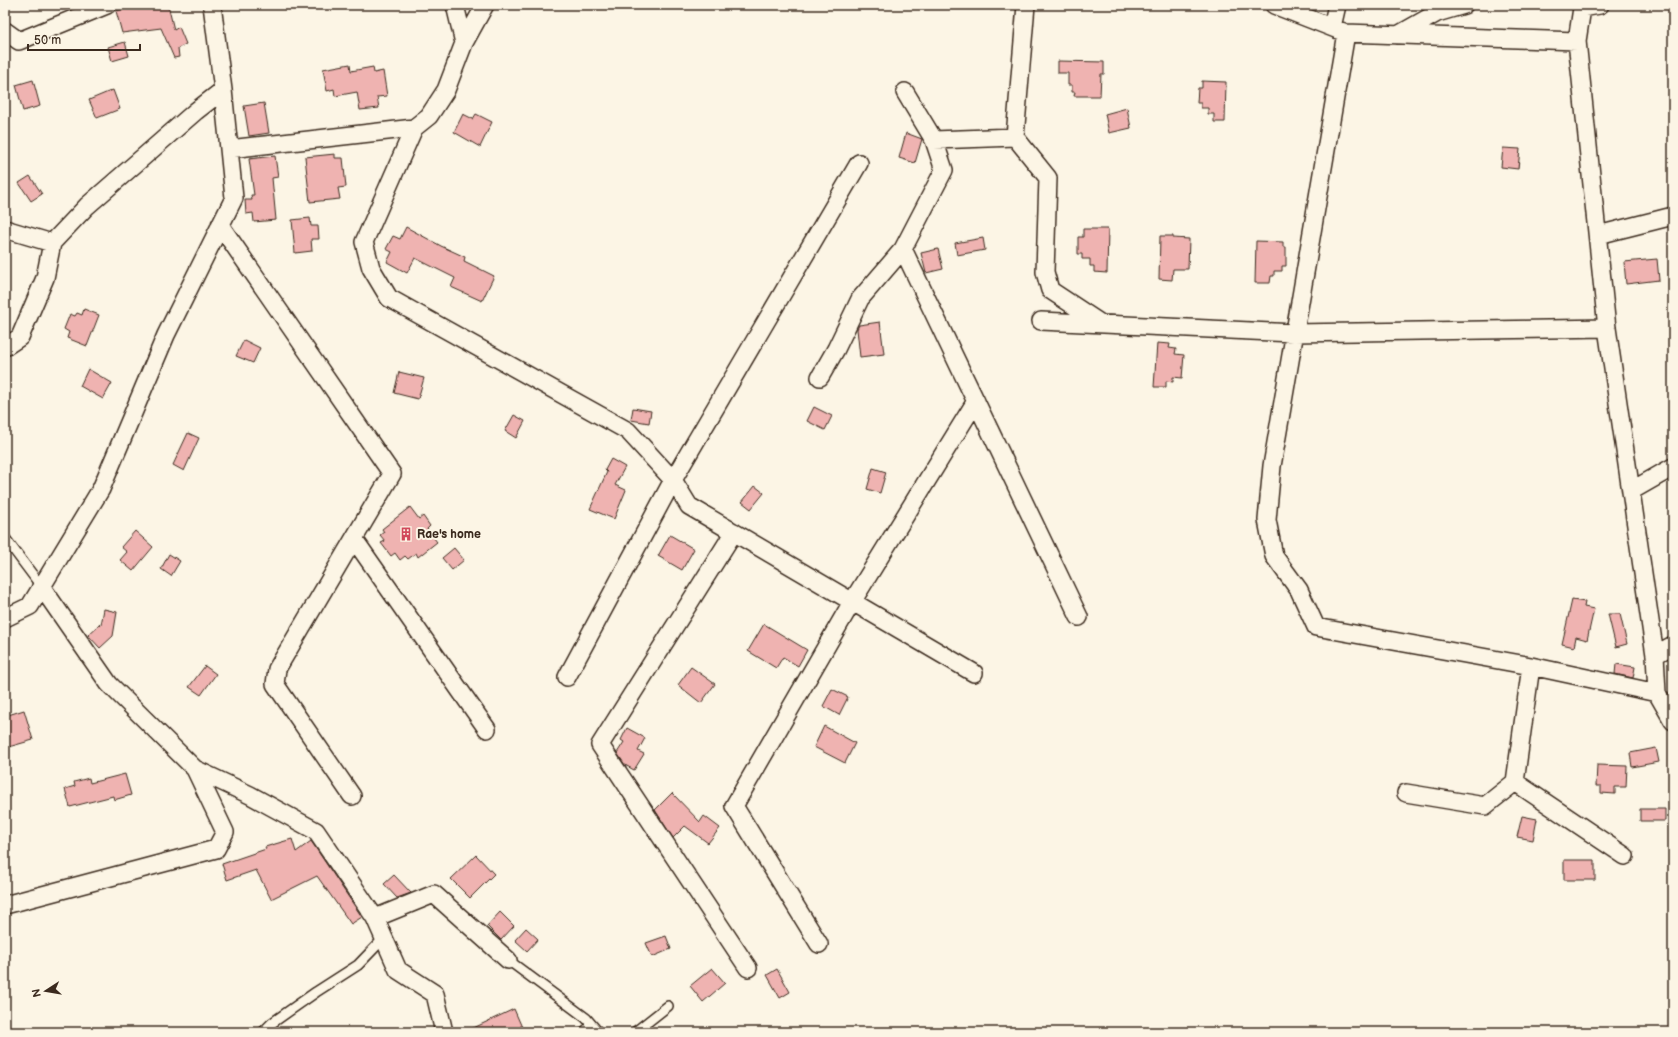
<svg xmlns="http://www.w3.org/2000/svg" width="1678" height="1037" font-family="'Balsamiq Sans',sans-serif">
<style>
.building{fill:#efb3b1;stroke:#3b2a1e}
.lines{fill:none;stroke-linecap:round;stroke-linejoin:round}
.service-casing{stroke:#3b2a1e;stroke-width:12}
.minor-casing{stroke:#3b2a1e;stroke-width:20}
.service{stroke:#fcf5e5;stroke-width:9}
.minor{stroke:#fcf5e5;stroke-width:17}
.labels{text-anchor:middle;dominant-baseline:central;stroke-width:4;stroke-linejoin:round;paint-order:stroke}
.poi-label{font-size:12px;font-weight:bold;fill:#3b2a1e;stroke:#fcf5e5;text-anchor:start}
</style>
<rect width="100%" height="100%" fill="#fcf5e5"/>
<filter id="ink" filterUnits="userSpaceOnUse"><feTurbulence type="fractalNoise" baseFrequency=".025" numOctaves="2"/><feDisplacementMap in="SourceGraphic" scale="8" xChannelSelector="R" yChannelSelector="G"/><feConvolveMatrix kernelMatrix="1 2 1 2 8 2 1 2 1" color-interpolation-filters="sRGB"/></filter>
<g filter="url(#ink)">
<path class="building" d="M138,5H168L174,30L179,27L186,44L178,48L179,57L174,58L161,28L122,33L116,11Z
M125,42L129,56L112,61L108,47Z
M1058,61L1104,62V74H1101L1100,96H1074L1075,92H1072V85H1068V73H1058Z
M350,64L351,71L373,67L374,73L383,71L387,96L377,97L379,108L360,110L357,92L335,96L334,89L327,91L323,69Z
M33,80L40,106L23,111L16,85Z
M1202,81L1226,82L1225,122H1214V114H1208V108H1201V103H1197L1198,88H1202Z
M113,90L120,109L97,118L89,100Z
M264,103L269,133L249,136L244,106Z
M1127,108L1131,128L1109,133L1105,114Z
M463,114L473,119L476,114L492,122L480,147L454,132Z
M906,133L922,139L915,163L899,158Z
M1503,148L1520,149L1518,169L1501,167Z
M335,154V158H343L346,187L338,188L340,199L310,202L305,157Z
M275,156L278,177L272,178L276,220L254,222L253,213L246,214L245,200H252L251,195H254L249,159Z
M30,176L42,194L31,201L19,183Z
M310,218L311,226H318L319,239H311L312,251L295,253L292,220Z
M406,227L441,246L465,257L464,261L494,276L482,301L451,287L455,278L415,258L407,273L387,262L392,252L386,249L393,236L400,239Z
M1083,229H1108L1107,273L1094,272V266H1090V259H1082V254H1078V237H1083Z
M1160,236H1173V238L1189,239L1188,269H1173L1172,280L1159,279Z
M983,238L985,250L957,255L955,243Z
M1256,241L1283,242V247H1286V266H1282V271H1274V276H1271L1270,283H1255Z
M938,249L943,269L926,273L921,253Z
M1657,259L1659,280L1626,284L1624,262Z
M84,309L99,315L87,346L67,338L69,332L64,329L70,314L75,316L77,313L82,315Z
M880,322L884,354L860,357L857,329L859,325Z
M244,340L260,348L253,363L236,356Z
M1157,343L1170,344L1169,348L1176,349L1175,354L1184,355L1182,378L1173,377V382L1166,381V387H1154Z
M88,369L112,383L103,399L80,386Z
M399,372L424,378L418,399L394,393Z
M814,407L832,416L825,430L807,421Z
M633,408L651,411L649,423L631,420Z
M514,415L525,421L516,438L505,431Z
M188,433L199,438L184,471L173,465Z
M611,459L625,467L615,485L626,490L614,519L590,509L607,472L605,470Z
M873,468L886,472L880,493L867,489Z
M755,486L764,493L751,509L742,502Z
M410,507L419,519L423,516L430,526L427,529L437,542L418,557L416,553L408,559L405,556L400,560L395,553L391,556L381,543L385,541L380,535L384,532L382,529Z
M135,531L153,547L133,571L120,560L127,552L121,547Z
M670,535L694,549L682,570L658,556Z
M454,548L464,560L452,570L442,558Z
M169,554L180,561L171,576L161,569Z
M1572,600L1585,602L1584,607L1594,609L1587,640L1576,637L1574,647L1562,644Z
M104,609L117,612L113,636L100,648L88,635L100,624L101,625Z
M1608,614H1620L1627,644L1616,647Z
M764,624L807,650L798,666L783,657L776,668L748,651Z
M1616,664L1635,667L1633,678L1615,674Z
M205,666L216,674L201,695L189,687Z
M691,667L715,684L701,703L678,685Z
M832,689L848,697L839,715L823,706Z
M24,710L33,740L5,748V716Z
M824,726L855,743L845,763L814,747Z
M627,728L645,738L638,751L644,754L634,770L625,765L617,753L624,742L621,740Z
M1656,748L1659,762L1632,767L1630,753Z
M1597,765L1627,766L1626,787H1615V794L1601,793V786H1596Z
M125,774L131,795L114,800L113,796L70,807L65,789L75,786L74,782L89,778L90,783Z
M672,793L700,822L704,816L720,828L708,843L685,826L673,838L655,810Z
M1640,809H1665V821H1640Z
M1522,816L1537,819L1533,840L1517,837Z
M292,839L296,852L311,841L362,917L351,924L317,876L271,899L256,870L227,880L222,864L266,849L265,847Z
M476,855L494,874L470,898L451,879Z
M1564,860H1595V880H1564Z
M394,875L411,893L397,898L384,884Z
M500,912L514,926L501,940L487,926Z
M526,928L538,939L527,951L515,940Z
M666,936L671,949L652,957L646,943Z
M712,968L725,983L703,1002L690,986Z
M777,969L790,992L780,998L767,975Z
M514,1009L524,1032H465Z"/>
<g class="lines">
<g class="service-casing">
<path id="service" d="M5,538L41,586
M508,960L586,1018L598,1032
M263,1032L272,1023L316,992L358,965L384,938
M584,1032L592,1025
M635,1032L668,1006"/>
</g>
<g class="minor-casing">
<path id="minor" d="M455,5L464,43
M485,5L464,43L446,90L429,116L414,128L364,242L371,268L389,298L628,431L673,480L689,506L974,673
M1026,5L1015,137L1048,178L1045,272L1050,290L1100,323
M1274,5L1346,33L1577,41
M1600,5L1582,8L1577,41L1607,328L1655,655L1657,693L1673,721
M1332,27L1337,5
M5,31L19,41L107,5
M1346,33L1272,466L1267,520L1274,556L1299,590L1316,627L1531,666L1657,693
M1398,35L1437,13L1464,5
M934,140L1015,137
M229,149L414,128
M220,225L392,474L277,669L275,684L352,796
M5,229L52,243
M1598,235L1673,216
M903,249L1079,617
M1041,321L1294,333L1607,328
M5,347L20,337L45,278L52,243L87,206L196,111L223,90
M820,377L836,349L860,299L903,249L944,170L934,140L905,92
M1631,491L1673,467
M734,532L600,745L748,968
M354,539L487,729
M41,586L109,684L195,769L250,795L316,831L375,918L398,970L435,994L444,1032
M5,618L30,606L101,489L166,335L234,198L223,90L212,5
M1655,655L1673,645
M567,677L673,480L859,163
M1515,782L1625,856
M1406,793L1485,806L1515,782L1531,666
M5,905L216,849L225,832L195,769
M375,918L434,894L508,960
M819,944L734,806L852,602L976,401"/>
</g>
<use href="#service" class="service"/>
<use href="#minor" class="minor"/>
</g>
</g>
<defs>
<g id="building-bare" transform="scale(1.08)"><path d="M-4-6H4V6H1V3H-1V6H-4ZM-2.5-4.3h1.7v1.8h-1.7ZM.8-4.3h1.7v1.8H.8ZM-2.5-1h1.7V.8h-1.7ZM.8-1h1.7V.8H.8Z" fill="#d1495b" stroke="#fcf5e5" stroke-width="2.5" paint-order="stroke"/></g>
</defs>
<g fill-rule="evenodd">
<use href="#building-bare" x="406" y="534"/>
</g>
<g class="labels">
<g class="poi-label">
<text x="417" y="534">Rae's home</text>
</g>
</g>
<rect width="1678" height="1037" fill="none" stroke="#fcf5e5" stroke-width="20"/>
<rect x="10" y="10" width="1658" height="1017" fill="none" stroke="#3b2a1e" stroke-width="1.5" filter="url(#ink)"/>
<g transform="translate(46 991) rotate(258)" stroke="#fcf5e5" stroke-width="3" paint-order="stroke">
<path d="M0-3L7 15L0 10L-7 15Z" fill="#3b2a1e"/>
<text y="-6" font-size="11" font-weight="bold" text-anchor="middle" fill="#3b2a1e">N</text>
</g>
<path d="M28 44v6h112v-6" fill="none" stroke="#3b2a1e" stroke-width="2"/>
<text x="34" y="44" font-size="12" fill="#3b2a1e" stroke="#fcf5e5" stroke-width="3" paint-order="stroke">50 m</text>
</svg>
